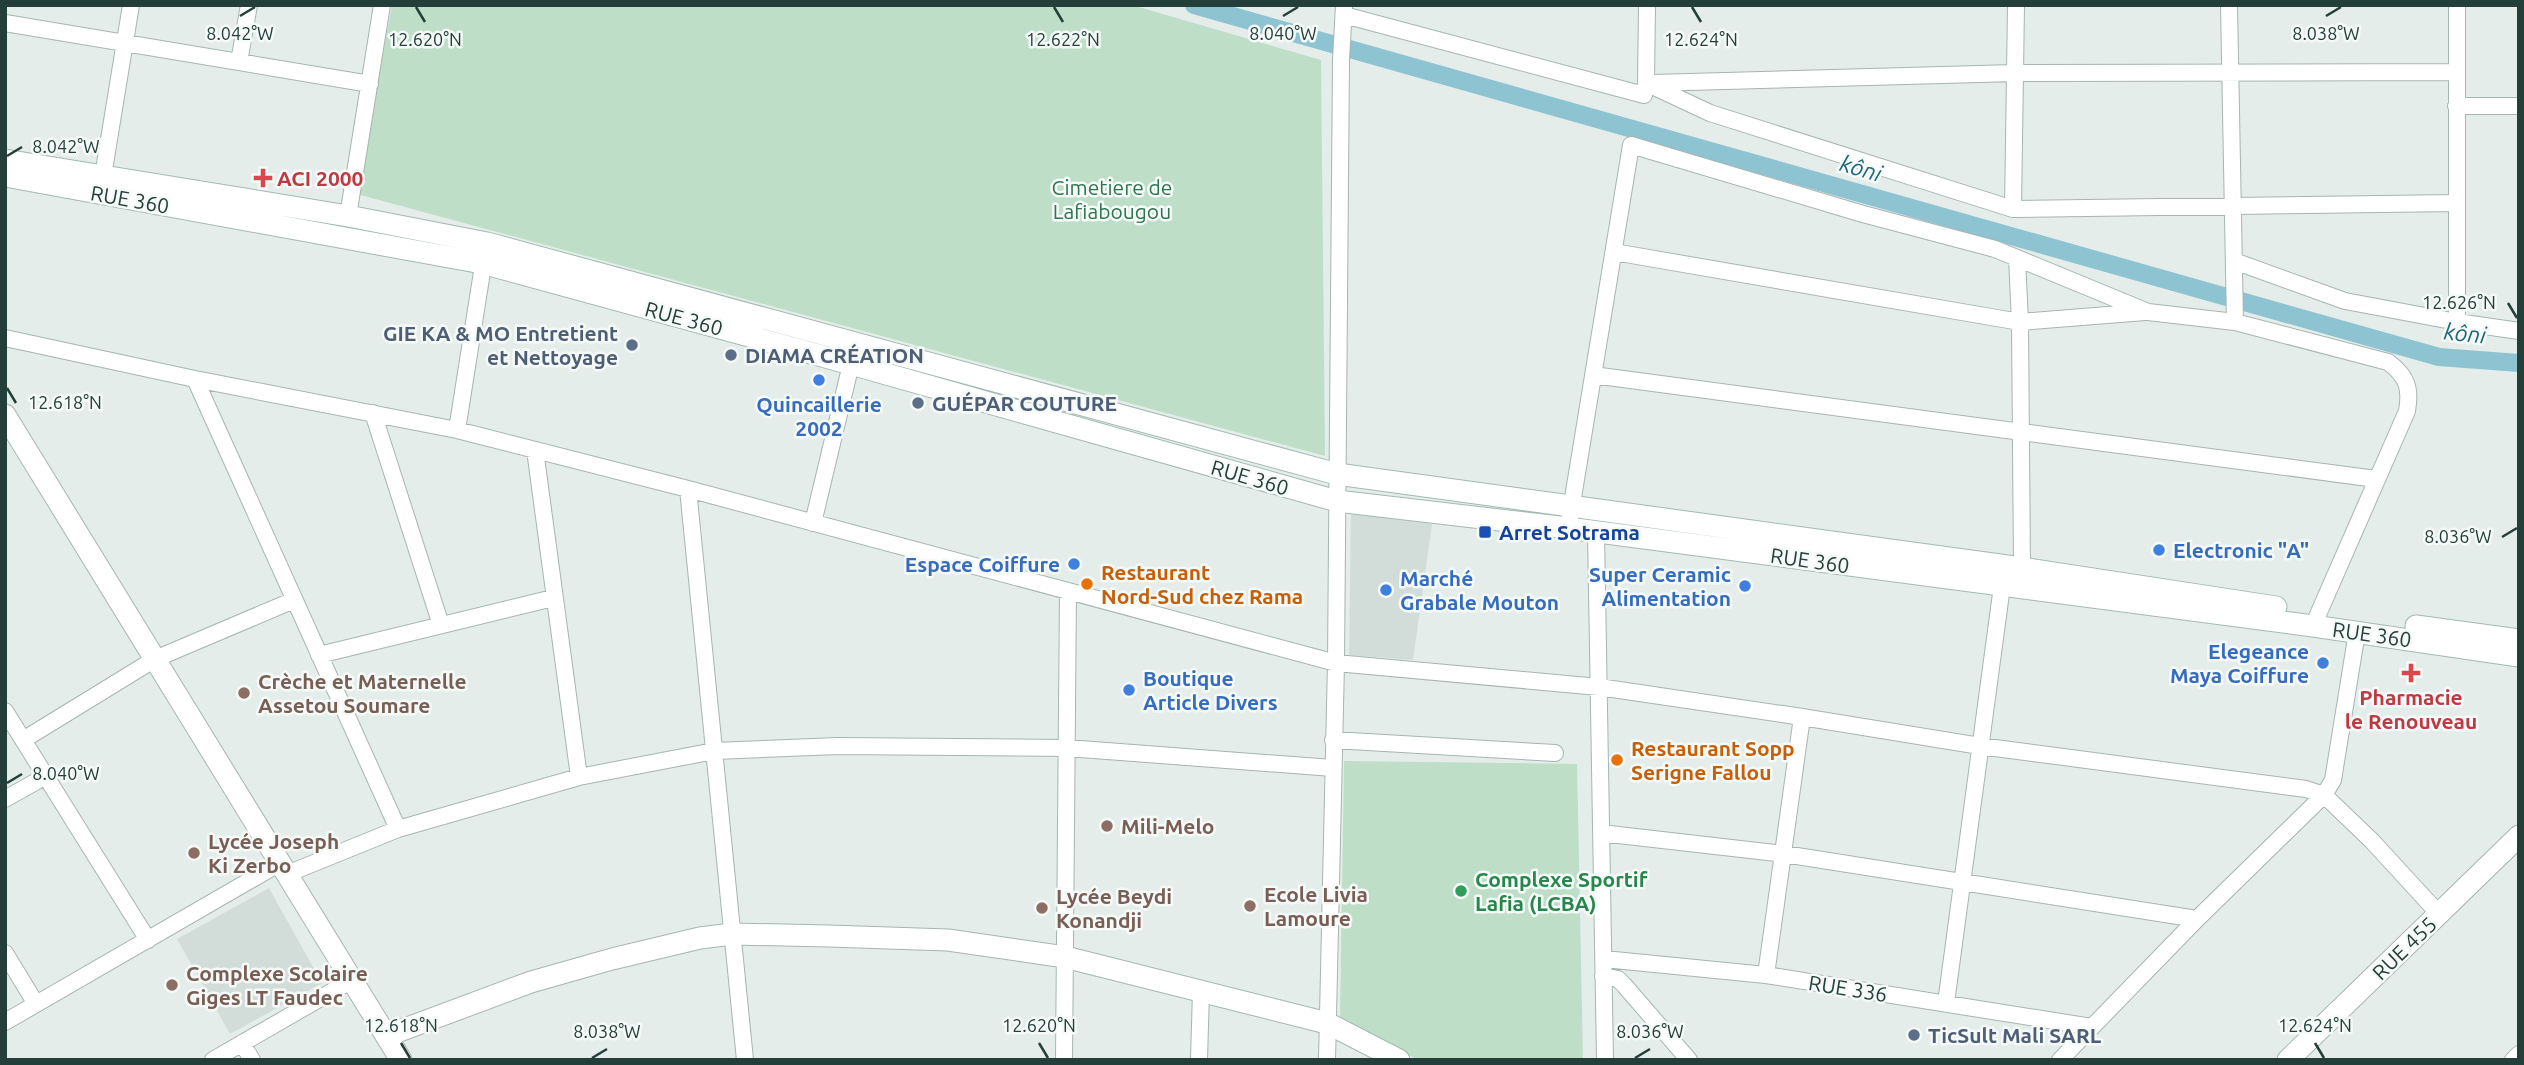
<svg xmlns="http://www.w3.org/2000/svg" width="2524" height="1065" font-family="Ubuntu,sans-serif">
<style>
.built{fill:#d2ddd9}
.green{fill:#bedec8}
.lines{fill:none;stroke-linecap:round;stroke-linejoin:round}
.canal{stroke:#8ec3d1;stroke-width:18}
.minor-casing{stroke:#a7b5b1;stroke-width:18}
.tertiary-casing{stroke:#a7b5b1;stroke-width:23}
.secondary-casing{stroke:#a3b9b2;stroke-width:23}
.minor{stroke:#fff;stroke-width:16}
.tertiary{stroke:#fff;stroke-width:21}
.secondary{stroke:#fff;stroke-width:21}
.ticks{fill:none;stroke:#243f39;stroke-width:2.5}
.health-dot{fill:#e0444e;stroke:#f5faf8;stroke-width:2.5}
.service-dot{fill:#5c6f8a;stroke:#f5faf8;stroke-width:2.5}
.shop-dot{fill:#3f7fe0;stroke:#f5faf8;stroke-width:2.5}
.transit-dot{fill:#1a4fb4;stroke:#f5faf8;stroke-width:2.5}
.food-dot{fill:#e8710a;stroke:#f5faf8;stroke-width:2.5}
.education-dot{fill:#8d6e63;stroke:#f5faf8;stroke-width:2.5}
.leisure-dot{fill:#2e9e5b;stroke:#f5faf8;stroke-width:2.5}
.labels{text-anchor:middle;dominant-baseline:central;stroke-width:5;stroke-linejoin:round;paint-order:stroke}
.health-label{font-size:21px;font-weight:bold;fill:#be3a42;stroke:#f5faf8;text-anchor:start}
.park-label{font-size:21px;fill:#2e754e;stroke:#f5faf8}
.street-label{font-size:21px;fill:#243f39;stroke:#f5faf8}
.service-label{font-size:21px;font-weight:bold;fill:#4e5e75;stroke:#f5faf8;text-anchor:start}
.shop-label{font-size:21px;font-weight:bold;fill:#366cbe;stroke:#f5faf8;text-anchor:start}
.transit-label{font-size:21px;font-weight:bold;fill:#164399;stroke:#f5faf8;text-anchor:start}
.food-label{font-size:21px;font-weight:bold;fill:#c56008;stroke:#f5faf8;text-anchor:start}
.education-label{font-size:21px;font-weight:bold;fill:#785e54;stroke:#f5faf8;text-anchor:start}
.leisure-label{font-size:21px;font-weight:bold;fill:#27864d;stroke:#f5faf8;text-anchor:start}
.water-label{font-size:23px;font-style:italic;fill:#1e667a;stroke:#f5faf8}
.ticks-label{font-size:18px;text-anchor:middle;fill:#243f39;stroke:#f5faf8;stroke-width:5;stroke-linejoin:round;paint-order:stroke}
</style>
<rect width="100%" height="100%" fill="#e4edea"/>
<path class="built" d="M1351,510L1432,524L1413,660L1349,655Z
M269,888L322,983L230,1034L177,939Z"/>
<path class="green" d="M392,5H1132L1321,60L1325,456L357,194Z
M1344,761L1577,764L1583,1060H1418L1340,1019Z"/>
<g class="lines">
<path class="canal" d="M1194,5L2439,357L2519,363"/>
<g class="minor-casing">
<path id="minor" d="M2229,5L2235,322
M2457,5V322
M1344,15L1644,95L1646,83L1647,5
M5,23L370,84
M239,62L249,5
M1646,83L1710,113L2013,209L2456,203
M1652,83L2015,73L2455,72
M2456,106H2519
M103,176L131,5
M2013,209L2016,5
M348,216L382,5
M1614,252L2020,322L2145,312
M2017,258L2020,322L2022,568
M2234,261L2345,301L2457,322L2519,331
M5,338L195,379L457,430L688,489L1336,663L1599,687L1802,717L1980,746L2306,789L2324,795L2372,841L2439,914
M1593,375L2376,479
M195,379L398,829
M373,413L441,625
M457,430L485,253
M535,450L579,777
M688,489L745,1060
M813,523L851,364
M1568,528L1631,145L1863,214L1995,249L2148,312L2235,322L2388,362C2407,376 2411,388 2407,411L2313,626
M1596,532L1605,1060
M319,655L553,598
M5,711L148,940
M23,740L155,659L294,600
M1333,740L1555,753
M5,799L46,776
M1601,833L1784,854L2197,919
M287,874L398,829L579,777L714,751L838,746L1067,748L1333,768
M5,953L36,1004
M1604,959L1766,975L2092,1027
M1766,975L1802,717
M1603,976L1618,979L1624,985L1689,1060
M1946,1003L2002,586
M5,1022L280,863
M242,1043L252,1060
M213,1060L352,980
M1064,1060L1068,591
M1199,1060L1201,991
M1327,1060L1336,663L1341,60L1344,5
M2060,1060L2197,919L2324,795L2333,780L2357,632
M2513,1060L2519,1054"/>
</g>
<g class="tertiary-casing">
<path id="tertiary" d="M5,415L401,1060
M386,1036L531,982L612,959L700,938L732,934L829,936L948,940L1065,957L1327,1023L1399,1060
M2288,1060L2519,836"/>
</g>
<g class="secondary-casing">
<path id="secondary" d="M5,160L348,216L487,243L1337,474L2022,568L2276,607
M5,176L482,263L851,364L1337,501L1568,528L2313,626L2519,656
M2416,626L2519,640"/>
</g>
<use href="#minor" class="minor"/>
<use href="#tertiary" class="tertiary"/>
<use href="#secondary" class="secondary"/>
</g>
<path class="ticks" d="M416,7L425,22M1054,7L1063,22M1692,7L1701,22M240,16L255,7M1283,16L1298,7M2326,16L2341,7M7,156L22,147M2508,303L2517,318M7,388L16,403M2502,537L2517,528M7,783L22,774M401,1043L410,1058M1039,1043L1048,1058M2315,1043L2324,1058M592,1058L607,1049M1635,1058L1650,1049"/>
<g class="health-dot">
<path d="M259.5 167.5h7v7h7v7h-7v7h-7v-7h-7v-7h7z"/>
<path d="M2407.5 662.5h7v7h7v7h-7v7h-7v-7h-7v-7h7z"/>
</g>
<g class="service-dot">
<circle cx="632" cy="345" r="7"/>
<circle cx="731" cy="355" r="7"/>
<circle cx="918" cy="403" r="7"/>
<circle cx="1914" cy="1035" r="7"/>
</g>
<g class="shop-dot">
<circle cx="819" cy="380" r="7"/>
<circle cx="2159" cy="550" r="7"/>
<circle cx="1074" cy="564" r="7"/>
<circle cx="1745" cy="586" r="7"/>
<circle cx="1386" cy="590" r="7"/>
<circle cx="2323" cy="663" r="7"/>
<circle cx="1129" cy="690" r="7"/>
</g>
<rect class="transit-dot" x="1478" y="525" width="14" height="14" rx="3.5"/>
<g class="food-dot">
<circle cx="1087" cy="584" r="7"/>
<circle cx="1617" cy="760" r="7"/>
</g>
<g class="education-dot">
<circle cx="244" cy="693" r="7"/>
<circle cx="1107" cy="826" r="7"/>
<circle cx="194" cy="853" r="7"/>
<circle cx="1250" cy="906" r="7"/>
<circle cx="1042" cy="908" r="7"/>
<circle cx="172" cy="985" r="7"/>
</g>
<circle class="leisure-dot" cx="1461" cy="891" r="7"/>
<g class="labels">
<g class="health-label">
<text x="277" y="178">ACI 2000</text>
<text x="2411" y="697" text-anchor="middle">Pharmacie<tspan x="2411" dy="24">le Renouveau</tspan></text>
</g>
<g class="park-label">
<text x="1112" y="187">Cimetiere de<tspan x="1112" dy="24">Lafiabougou</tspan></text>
</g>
<g class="street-label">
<text transform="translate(130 199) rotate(10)">RUE 360</text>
<text transform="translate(684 318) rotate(15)">RUE 360</text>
<text transform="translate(1250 477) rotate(16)">RUE 360</text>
<text transform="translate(1810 560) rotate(8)">RUE 360</text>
<text transform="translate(2372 634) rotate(8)">RUE 360</text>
<text transform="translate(2404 948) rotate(-44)">RUE 455</text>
<text transform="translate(1848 988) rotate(9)">RUE 336</text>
</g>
<g class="service-label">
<text x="618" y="333" text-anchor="end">GIE KA &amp; MO Entretient<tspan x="618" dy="24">et Nettoyage</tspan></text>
<text x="745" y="355">DIAMA CRÉATION</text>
<text x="932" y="403">GUÉPAR COUTURE</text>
<text x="1928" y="1035">TicSult Mali SARL</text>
</g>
<g class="shop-label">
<text x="819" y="404" text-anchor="middle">Quincaillerie<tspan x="819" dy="24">2002</tspan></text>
<text x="2173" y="550">Electronic "A"</text>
<text x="1060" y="564" text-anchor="end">Espace Coiffure</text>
<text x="1731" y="574" text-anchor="end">Super Ceramic<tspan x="1731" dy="24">Alimentation</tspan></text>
<text x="1400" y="578">Marché<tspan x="1400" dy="24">Grabale Mouton</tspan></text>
<text x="2309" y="651" text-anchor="end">Elegeance<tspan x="2309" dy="24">Maya Coiffure</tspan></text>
<text x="1143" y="678">Boutique<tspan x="1143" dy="24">Article Divers</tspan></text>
</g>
<g class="transit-label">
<text x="1499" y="532">Arret Sotrama</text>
</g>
<g class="food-label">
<text x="1101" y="572">Restaurant<tspan x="1101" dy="24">Nord-Sud chez Rama</tspan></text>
<text x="1631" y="748">Restaurant Sopp<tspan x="1631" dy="24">Serigne Fallou</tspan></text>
</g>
<g class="education-label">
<text x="258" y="681">Crèche et Maternelle<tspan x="258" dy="24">Assetou Soumare</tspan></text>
<text x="1121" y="826">Mili-Melo</text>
<text x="208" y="841">Lycée Joseph<tspan x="208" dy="24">Ki Zerbo</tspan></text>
<text x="1264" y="894">Ecole Livia<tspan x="1264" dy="24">Lamoure</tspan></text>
<text x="1056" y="896">Lycée Beydi<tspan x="1056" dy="24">Konandji</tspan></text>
<text x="186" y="973">Complexe Scolaire<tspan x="186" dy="24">Giges LT Faudec</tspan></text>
</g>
<g class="leisure-label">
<text x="1475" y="879">Complexe Sportif<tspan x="1475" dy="24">Lafia (LCBA)</tspan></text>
</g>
<g class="water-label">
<text transform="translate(1861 168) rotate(16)">kôni</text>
<text transform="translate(2465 333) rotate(6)">kôni</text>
</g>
</g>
<g class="ticks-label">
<text x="240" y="40">8.042°W</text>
<text x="1283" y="40">8.040°W</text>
<text x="2326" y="40">8.038°W</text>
<text x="1701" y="46">12.624°N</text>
<text x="425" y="46">12.620°N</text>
<text x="1063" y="46">12.622°N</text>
<text x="66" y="153">8.042°W</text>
<text x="2459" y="309">12.626°N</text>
<text x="65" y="409">12.618°N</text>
<text x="2458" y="543">8.036°W</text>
<text x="66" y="780">8.040°W</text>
<text x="401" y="1032">12.618°N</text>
<text x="1039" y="1032">12.620°N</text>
<text x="2315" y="1032">12.624°N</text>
<text x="607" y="1038">8.038°W</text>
<text x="1650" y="1038">8.036°W</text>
</g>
<rect width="2524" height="1065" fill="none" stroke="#243f39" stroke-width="14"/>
</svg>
